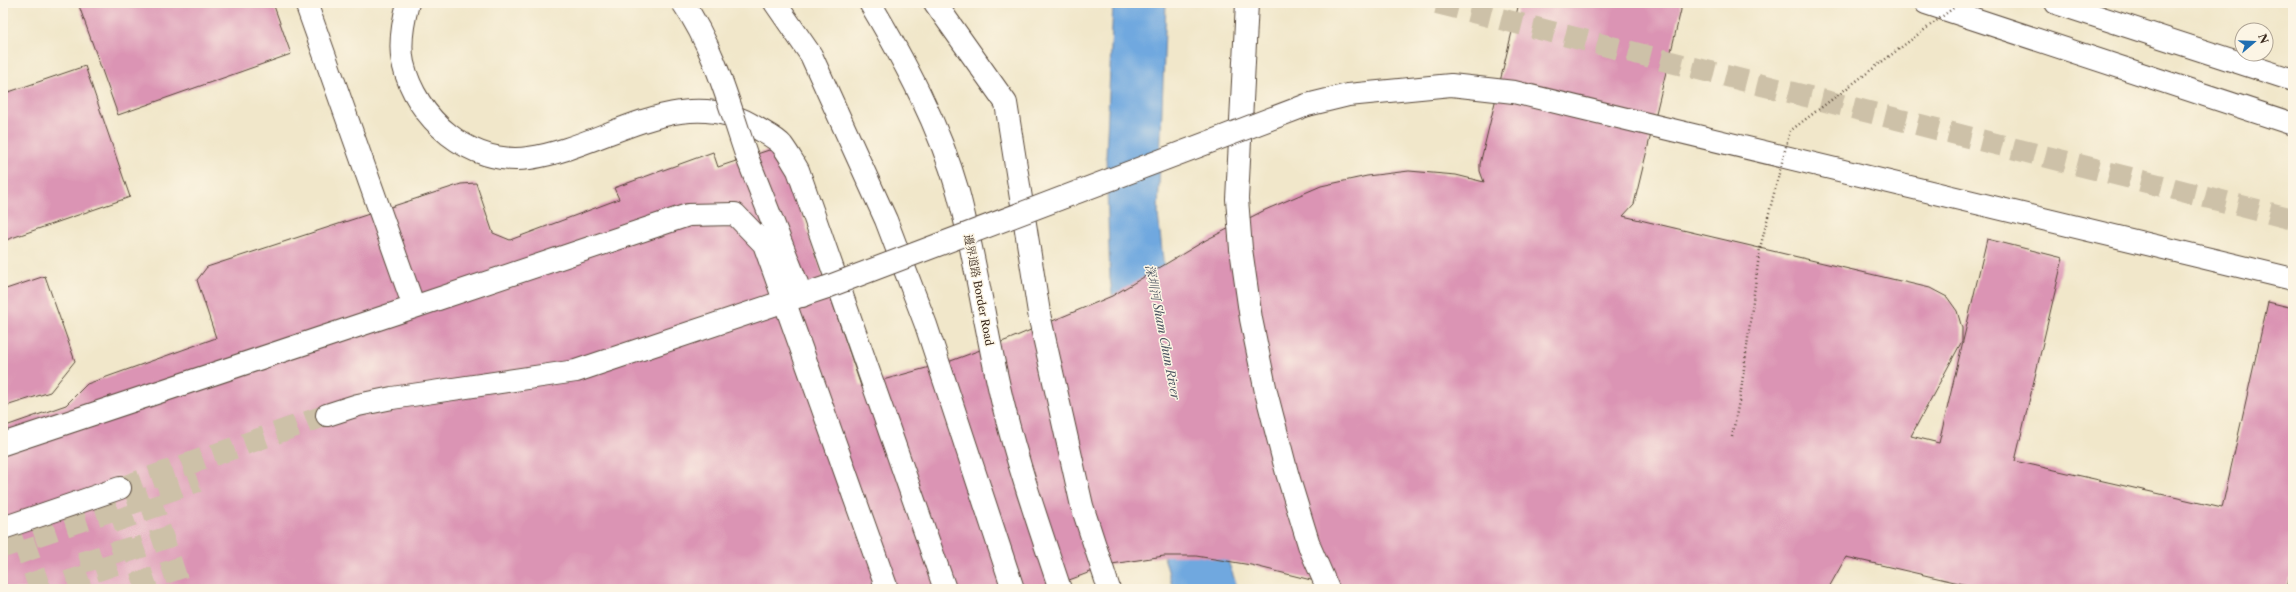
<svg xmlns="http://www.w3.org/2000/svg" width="2296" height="592" font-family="'Libre Caslon Text','Noto Serif SC',serif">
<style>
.water{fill:#6fa8df;stroke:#55697e}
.building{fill:#db94b4}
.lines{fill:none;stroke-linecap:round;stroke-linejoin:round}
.minor-tunnel{stroke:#cdc1a8;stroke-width:22;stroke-dasharray:22 11;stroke-linecap:butt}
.highway-tunnel{stroke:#cdc1a8;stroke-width:22;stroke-dasharray:22 11;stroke-linecap:butt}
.minor-casing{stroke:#564638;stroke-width:24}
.highway-casing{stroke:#564638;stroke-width:24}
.path{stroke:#564638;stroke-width:2.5;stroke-dasharray:1 3;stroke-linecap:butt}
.minor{stroke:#fff;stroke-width:22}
.highway{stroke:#fff;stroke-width:22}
.minor-bridge-casing{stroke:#564638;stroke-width:24;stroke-linecap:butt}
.highway-bridge-casing{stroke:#564638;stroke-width:24;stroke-linecap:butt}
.path-bridge{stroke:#564638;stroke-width:2.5;stroke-dasharray:1 3;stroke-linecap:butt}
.minor-bridge{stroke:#fff;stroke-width:22}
.highway-bridge{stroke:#fff;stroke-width:22}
.labels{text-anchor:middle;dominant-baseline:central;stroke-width:3;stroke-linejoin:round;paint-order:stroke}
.street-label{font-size:11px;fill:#3b2a1e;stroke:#fcf5e5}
.water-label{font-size:12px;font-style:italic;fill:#4d5662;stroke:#fcf5e5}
</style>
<rect width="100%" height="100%" fill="#fcf5e5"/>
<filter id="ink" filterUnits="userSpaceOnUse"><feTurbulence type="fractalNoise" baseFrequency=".025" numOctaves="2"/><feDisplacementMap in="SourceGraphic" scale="8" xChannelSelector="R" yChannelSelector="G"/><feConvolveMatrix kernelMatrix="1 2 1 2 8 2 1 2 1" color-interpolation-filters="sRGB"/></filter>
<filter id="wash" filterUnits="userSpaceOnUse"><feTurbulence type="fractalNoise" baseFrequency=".012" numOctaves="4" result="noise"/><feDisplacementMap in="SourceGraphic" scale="16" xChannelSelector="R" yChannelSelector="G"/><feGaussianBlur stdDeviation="0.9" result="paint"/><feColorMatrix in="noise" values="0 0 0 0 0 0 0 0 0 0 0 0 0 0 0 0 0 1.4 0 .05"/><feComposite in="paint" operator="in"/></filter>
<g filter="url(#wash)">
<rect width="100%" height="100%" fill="#f1e7ca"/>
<path class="water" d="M1113,3H1166L1158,214L1172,342L1228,561L1238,589H1173L1131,439L1110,278L1106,157Z"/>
<g id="blocks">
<path class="building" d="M78,3H273L291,54L118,115Z
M1519,3H1680L1681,10L1634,204L1623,216L1930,288L1947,297L1957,311L1962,328V341L1911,436L1939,443L1987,239L2063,258L2015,461L2222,508L2268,302L2293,308V561L2287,589H1985L1846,557L1828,589H1347L1251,565L1196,556H1164L1112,564L1045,589H3V427L66,405L87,384L216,338L197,280L207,267L461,184L476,183L493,233L510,240L619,199L614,188L713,152L718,167L769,150L781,153L861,386L948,362L1007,340L1112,296L1206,240L1265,210L1321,186L1367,176L1409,171L1456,175L1484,182L1480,171V164Z
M85,66L130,197L3,241V94Z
M45,276L75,361L50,392L3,407V290Z"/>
</g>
</g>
<g filter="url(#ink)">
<use href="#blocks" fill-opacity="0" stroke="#564638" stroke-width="1"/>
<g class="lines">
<path class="minor-tunnel" d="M149,497L180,589
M119,508L147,589
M23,540L40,589
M3,547L198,481
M102,557L113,589
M81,589L73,565L133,547"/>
<path class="highway-tunnel" d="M1437,3L2293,219
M120,488L327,415"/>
<g class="minor-casing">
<path id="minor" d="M408,3C403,22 399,44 403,63C416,119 470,166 529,158C604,148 683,79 757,128C765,133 776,138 782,145C788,153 793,162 798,170L945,589
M775,3L811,55L886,220L926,325L1013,589
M870,3C905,62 939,125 958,192C977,263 986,336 1004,408C1019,469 1040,529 1060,589
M935,3L1006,103L1040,319L1082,506L1109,589
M1247,3L1237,199L1241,249L1251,319L1266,392L1287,473L1310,548L1328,589
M2056,3L2293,80
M747,157L802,296
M414,307L688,215L735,214L764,244L887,589
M3,444L414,307L306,3"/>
</g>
<g class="highway-casing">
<path id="highway" d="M1926,3L2293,124
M1307,105L1348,95L1451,85L1514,92L2293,279
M327,415L358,405L392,398L576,371L827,287
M3,528L120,488"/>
</g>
<path class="path" d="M1732,437L1741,391L1760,248"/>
<use href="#minor" class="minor"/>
<use href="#highway" class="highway"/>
<g class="minor-bridge-casing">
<path id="minor-bridge" d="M683,3C715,49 729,105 747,157"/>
</g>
<g class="highway-bridge-casing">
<path id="highway-bridge" d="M827,287L1307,105"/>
</g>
<path class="path-bridge" d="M1760,248L1790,131L1960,3"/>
<use href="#minor-bridge" class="minor-bridge"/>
<use href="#highway-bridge" class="highway-bridge"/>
</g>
</g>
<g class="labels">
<g class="street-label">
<text transform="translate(979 290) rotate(79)">邊界道路 Border Road</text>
</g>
<g class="water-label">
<text transform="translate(1163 332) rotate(79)">深圳河 Sham Chun River</text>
</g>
</g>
<rect width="2296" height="592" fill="none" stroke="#fcf5e5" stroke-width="16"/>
<g transform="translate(2254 42) rotate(71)"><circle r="19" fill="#fcf5e5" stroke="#afa495"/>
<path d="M0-3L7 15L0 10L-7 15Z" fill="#1f6fb2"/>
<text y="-6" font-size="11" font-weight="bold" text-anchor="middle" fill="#3b2a1e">N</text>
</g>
</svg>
